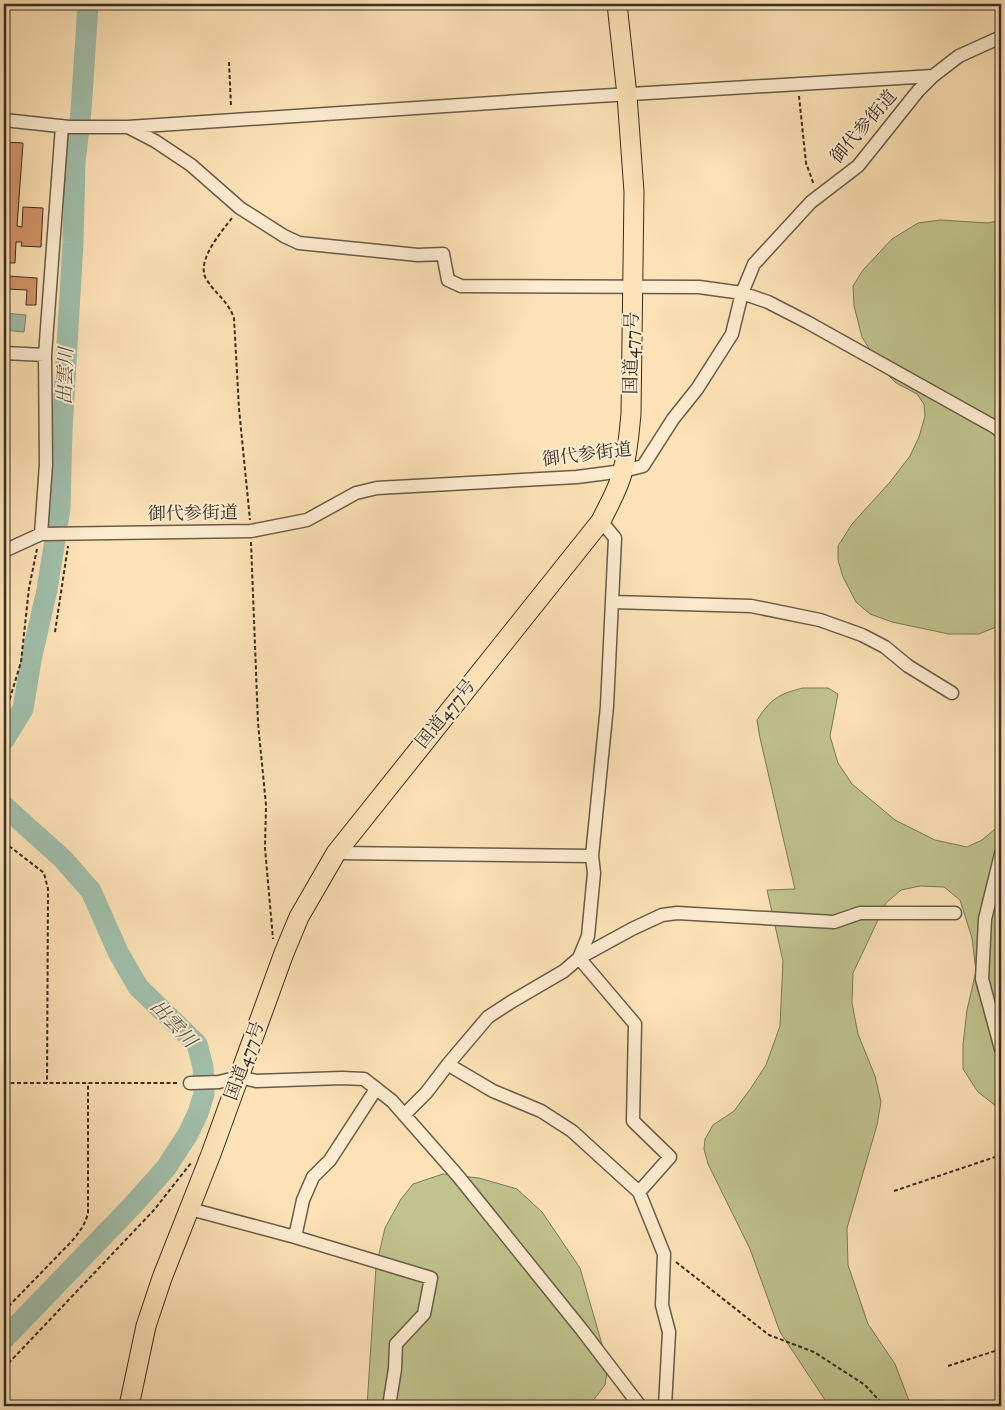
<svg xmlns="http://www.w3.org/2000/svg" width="1005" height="1410" font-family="'IM FELL DW Pica','Noto Serif JP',serif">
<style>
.green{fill:#c0c38d;stroke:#7b7959}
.water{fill:#a0beaa;stroke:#768575}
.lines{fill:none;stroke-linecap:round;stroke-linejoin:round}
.river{stroke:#a0beaa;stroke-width:21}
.building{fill:#d49569;stroke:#362f25}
.minor-casing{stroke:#685c49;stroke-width:15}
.highway-casing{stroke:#362f25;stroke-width:21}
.path{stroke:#362f25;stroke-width:2;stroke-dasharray:4 2.5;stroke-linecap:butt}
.minor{stroke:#fdecd0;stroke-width:12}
.highway{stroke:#fce2b6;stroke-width:19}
.labels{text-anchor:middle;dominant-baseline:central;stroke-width:4;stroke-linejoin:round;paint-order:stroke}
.street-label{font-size:18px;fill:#362f25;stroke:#fdecd0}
.water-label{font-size:19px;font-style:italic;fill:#505346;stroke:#fdecd0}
</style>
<rect width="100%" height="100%" fill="#fce2b6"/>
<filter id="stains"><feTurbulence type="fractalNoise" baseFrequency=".004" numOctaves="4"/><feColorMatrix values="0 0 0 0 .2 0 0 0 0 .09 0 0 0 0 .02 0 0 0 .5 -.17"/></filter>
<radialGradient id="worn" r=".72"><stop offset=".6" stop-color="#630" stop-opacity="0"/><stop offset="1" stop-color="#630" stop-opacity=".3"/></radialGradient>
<path class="green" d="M940,220L988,223L1001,220V625L979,634H949L892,622L870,614L856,602L843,577L838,560V546L852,524L890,482L910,456L919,437L925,416L924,404L917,394L896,383L881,368L862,337L854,306L853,286L863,270L892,239L918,223Z
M803,688H828L838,694L830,736L838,763L852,784L895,820L935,840L967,847L982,840L1001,824V1110L978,1092L963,1069V1044L967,1010L976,971L972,938L960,900L944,887L920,886L901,890L886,903L853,973L852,1003L858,1034L875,1076L881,1102L877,1125L847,1228L848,1265L868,1324L895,1364L911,1406H829L780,1332L750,1249L708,1164L704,1149L705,1139L713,1125L734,1111L751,1088L766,1065L780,1026L783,961L767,890L795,889L760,738L757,720C771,699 778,694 803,688Z
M443,1174L479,1178L517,1189L542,1212L580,1268L608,1365L605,1385L589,1406H367L376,1267L385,1228L401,1199L413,1184Z"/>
<path class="water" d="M4,313L26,315L24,332L4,330Z"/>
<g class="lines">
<path class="river" d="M4,740L23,709L31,660L47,590L60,508L62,430L73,243L75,162L81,111L88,4
M4,806L63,859L91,891L118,952L138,987L197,1044L203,1067L204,1094L198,1113L188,1134L166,1168L132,1206L4,1339"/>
</g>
<path class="building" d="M4,142L23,143L17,226L22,227L23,207L43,208L41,247L21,246L22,242H16L15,263H4Z
M8,276L37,278L36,305H26L27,290L7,289Z"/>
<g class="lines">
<g class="minor-casing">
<path id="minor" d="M4,120L69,127H128L581,97L933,76
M128,127L155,141L191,165L240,208L284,236L299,243L418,255L443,254L448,280L461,286L699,287L742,293L768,302L807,322L995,427L1001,432
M4,353L45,355L46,464L41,534
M45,355L62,126
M4,551L41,534L251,531L307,520L356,493L377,488L577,477L623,471L643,466L673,419L697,389L732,334L742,293L754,264L811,202L858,166L918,91L933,76L959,56L1001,37
M613,602L751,606L820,620L862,635L885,647L908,666L952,693
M336,853L592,856
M1001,854L985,919L982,979L1001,1049
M579,958L588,936L594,873L592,856L607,706L615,538L601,521
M579,958L635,1024L633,1121L670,1157L639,1192
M449,1063L454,1068L493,1091L541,1111L572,1131L639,1192L664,1254L662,1305L669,1332L665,1406
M190,1083L219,1082L239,1077L256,1081L342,1078L364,1079L392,1101L458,1176L582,1330L640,1406
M404,1115L426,1093L449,1063L488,1017L511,1002L564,971L579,958L632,929L662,915L677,913L834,922L860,913H955
M190,1209L295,1237L431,1278L424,1314L396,1344L395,1369L389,1406
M295,1237L303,1200L313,1177L330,1160L376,1089"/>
</g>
<g class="highway-casing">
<path id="highway" d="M129,1406L146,1326L162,1278L211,1154L284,953L299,917L336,853L601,521C609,504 619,488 623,470C628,451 629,433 631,414L634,192L627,95L617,4"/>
</g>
<path class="path" d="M229,62L231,107
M799,96L806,163L814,185
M232,218C222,231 201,255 204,273C204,277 209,283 211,286C220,297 229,304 234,318L239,409L250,520
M251,542L258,723L266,805L265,848L273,939
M55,632L68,546
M4,718L21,662L29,588L37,549
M4,842L44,873L48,889L47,1083
M4,1083H177
M894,1191L1001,1155
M676,1262L769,1335L814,1352L865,1385L884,1406
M4,1311L71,1242C79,1233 85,1225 88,1213V1083
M948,1366L1001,1349
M4,1368L154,1210L191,1163"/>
<use href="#minor" class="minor"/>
<use href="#highway" class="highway"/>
</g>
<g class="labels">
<g class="street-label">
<text transform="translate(864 127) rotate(-49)">御代参街道</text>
<text transform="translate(632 353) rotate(-89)">国道477号</text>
<text transform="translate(587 455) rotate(-7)">御代参街道</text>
<text transform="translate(193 514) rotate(-1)">御代参街道</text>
<text transform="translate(446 714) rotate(-51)">国道477号</text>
<text transform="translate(245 1061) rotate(-70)">国道477号</text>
</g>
<g class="water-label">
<text transform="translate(66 376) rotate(-88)">出雲川</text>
<text transform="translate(173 1024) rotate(47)">出雲川</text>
</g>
</g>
<rect width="1005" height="1410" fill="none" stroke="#fce2b6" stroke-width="20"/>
<rect x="5" y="5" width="995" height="1400" fill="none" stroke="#362f25" stroke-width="2.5"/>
<rect x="10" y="10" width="985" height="1390" fill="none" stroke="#362f25"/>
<rect width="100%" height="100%" filter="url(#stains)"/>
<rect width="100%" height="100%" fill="url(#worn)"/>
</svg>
